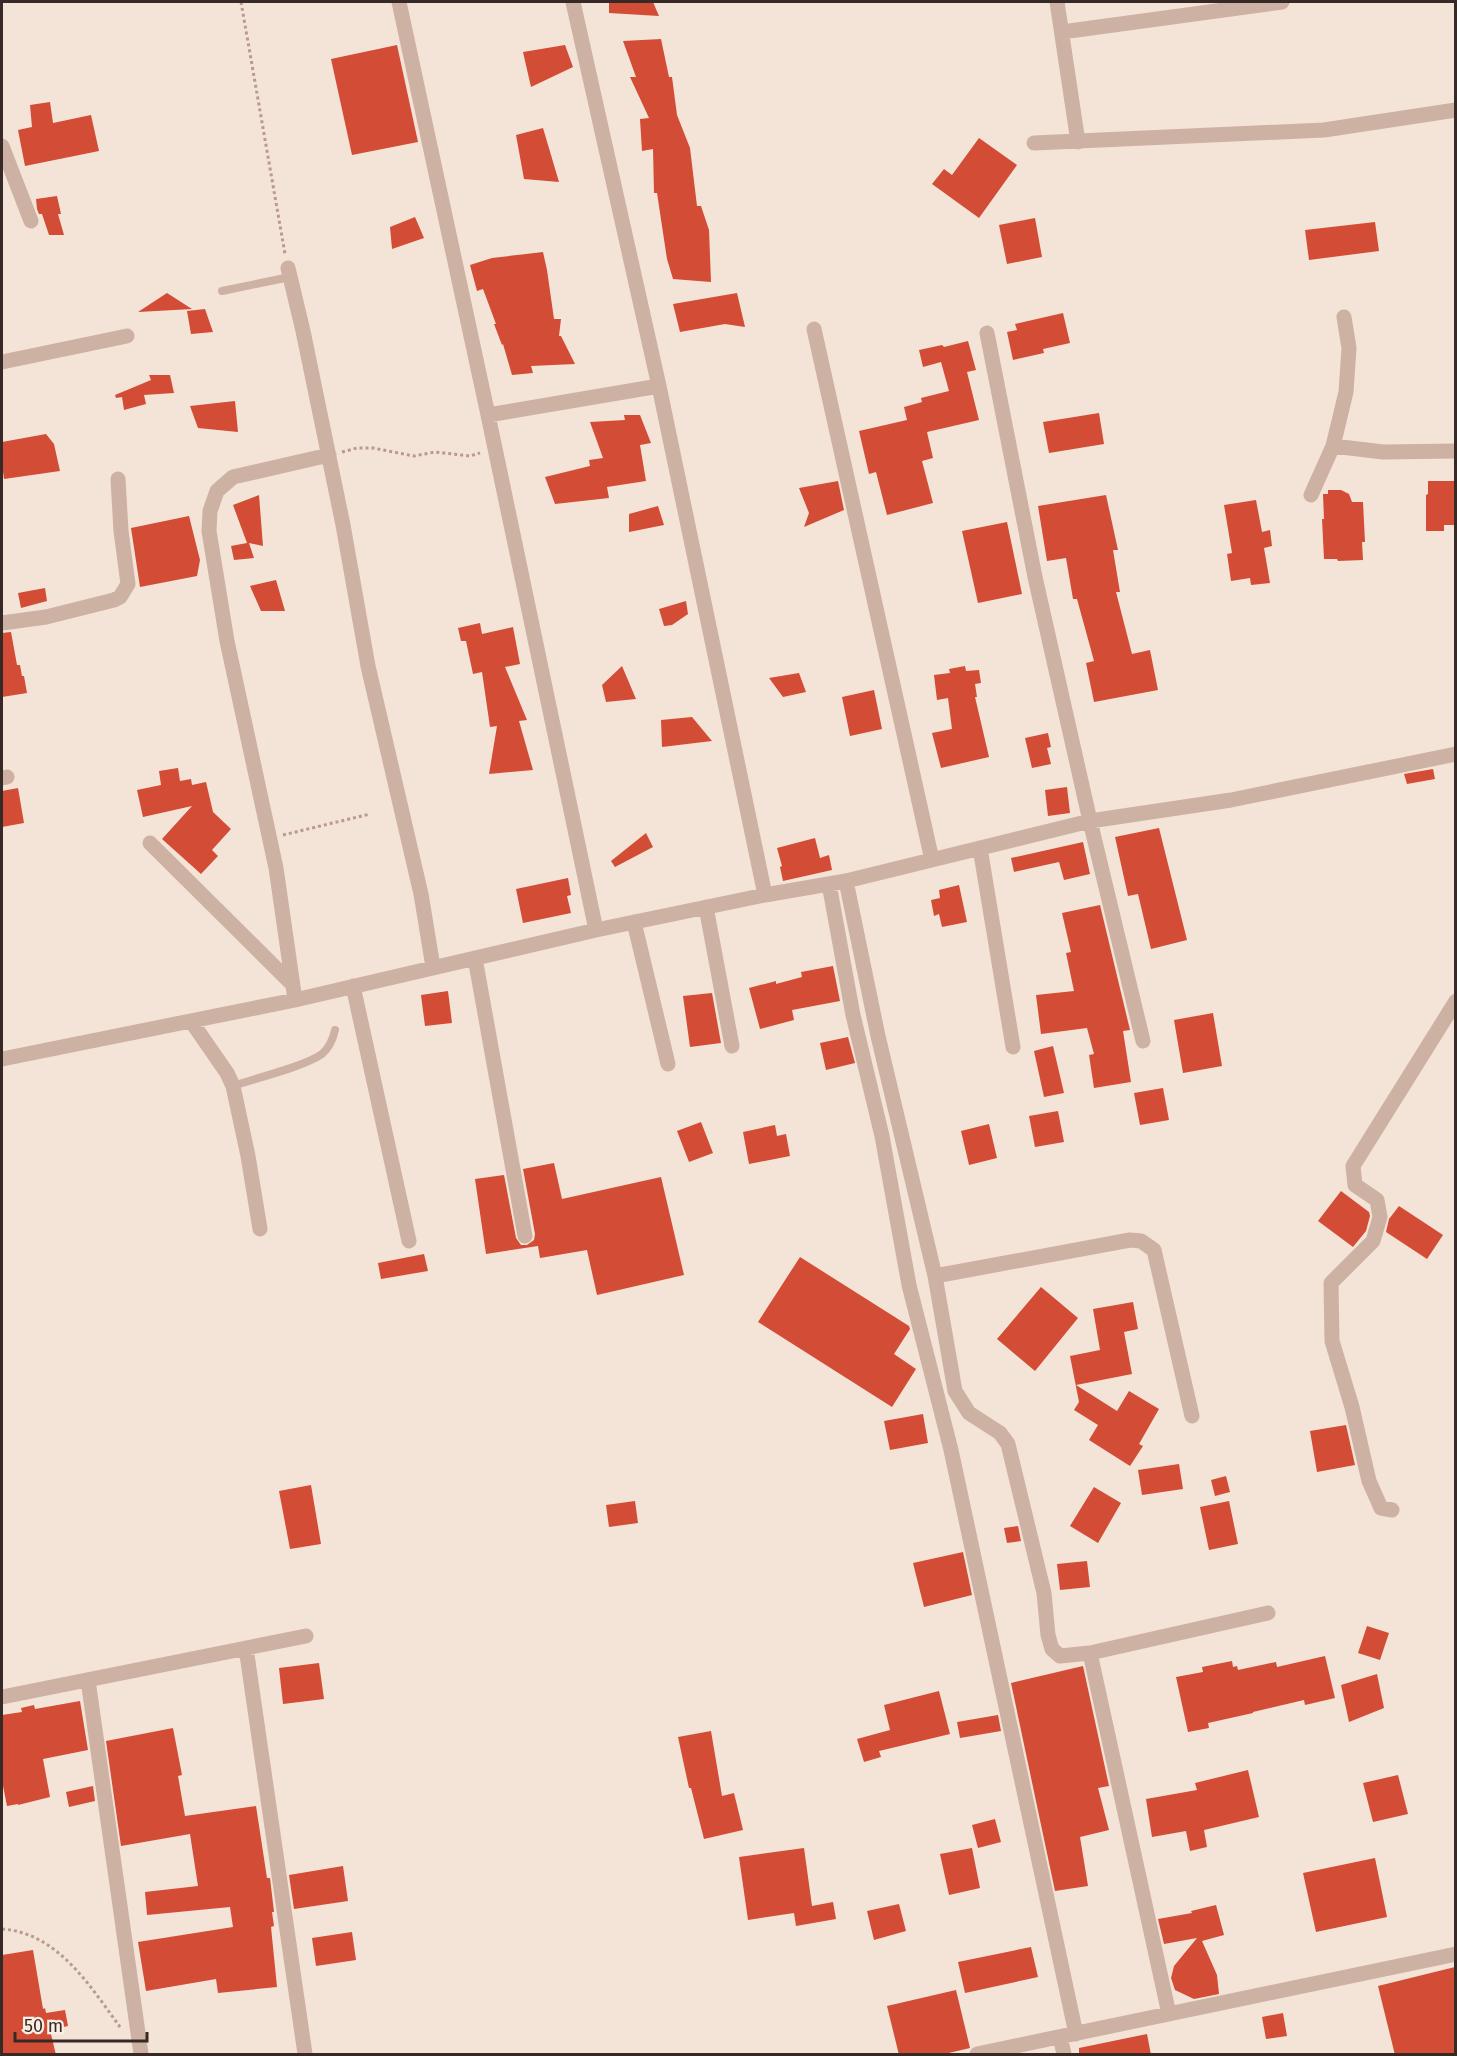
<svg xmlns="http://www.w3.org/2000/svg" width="1457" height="2056" font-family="'Fira Sans',sans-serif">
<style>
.building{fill:#d24c36}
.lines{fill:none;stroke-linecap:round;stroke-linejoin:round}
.path{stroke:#b99b8c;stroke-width:3;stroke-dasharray:3 3;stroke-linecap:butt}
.service{stroke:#cdb1a2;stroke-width:8}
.minor{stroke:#cdb1a2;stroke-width:15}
</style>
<rect width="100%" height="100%" fill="#f4e3d7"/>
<path class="building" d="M609,2H653L659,16L609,13Z
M661,39L669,77H672L677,115L690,148L697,206H701L709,230L711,282L673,279L667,259L657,193H654L653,149L642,151L640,119L649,118L630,77H636L623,41Z
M397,45L418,142L352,155L331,59Z
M565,45L573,67L531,87L523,52Z
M50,102L53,123L91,115L99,151L25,166L18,130L32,127L30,105Z
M543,128L559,182L524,179L516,135Z
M979,138L1017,165L979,218L932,184L944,169L952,175Z
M57,196L61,214H58L64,235H49L42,214H39L37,209L36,199Z
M415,217L424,238L392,249L390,227Z
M1035,218L1042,257L1007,264L999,225Z
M1375,222L1379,251L1309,260L1305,230Z
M543,252L547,270L554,319H561L559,336H561L575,364L531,366L533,373L512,375L503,344L502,345L494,324H496L483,289L477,291L470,265L492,258Z
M167,293L192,309L138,312Z
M737,293L745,327L725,324L680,332L673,304Z
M205,309L213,332L191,334L187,311Z
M1063,313L1070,343L1043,349L1044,353L1013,360L1007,332L1017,330L1015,324Z
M968,341L976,370L967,372L979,420L927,432L933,458L922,461L933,503L887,515L876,472L869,474L859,431L907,420L904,407L922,402L921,398L949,391L941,362L923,367L919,350L942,345L944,347Z
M149,375H170L174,393L144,395L146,404L124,410L122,397L116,398L115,395L151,380Z
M235,401L238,432L198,428L190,406Z
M1099,413L1104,444L1049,453L1043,422Z
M624,415H640L651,443L640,445L646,481L607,487L609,498L555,504L545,477L590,466L589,460L603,458L590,422L625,420Z
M46,434L54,444L60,471L4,479L2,464V442Z
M838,481L844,510L804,527L809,513L799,488Z
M1428,481H1455V525H1444V531H1426V495L1428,494Z
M1328,490H1341L1349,494L1352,502H1363L1365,542H1362L1363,560L1338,561L1337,559H1324L1322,519H1324L1323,494H1328Z
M259,495L263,546L249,543L254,558L234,560L231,546L247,543L233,505Z
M1106,495L1118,550H1113L1120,592H1116L1132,654L1150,650L1158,690L1094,702L1086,663L1094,661L1077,599H1073L1066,558L1047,561L1038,506Z
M1256,500L1262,532L1270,530L1272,546L1264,548L1270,583L1251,585L1250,578L1231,581L1227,554L1232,553L1224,505Z
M658,506L664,525L629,532V514Z
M189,516L200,560L197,576L140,587L131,528Z
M1007,522L1022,594L978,603L962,531Z
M276,580L285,611H261L250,586Z
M45,588L47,601L21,608L18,593Z
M686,601L688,614L672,625L664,626L659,609Z
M480,623L482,634L513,627L520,664L505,667L527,720L519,721L533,770L489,774L497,726L490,727L482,672L473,674L466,641H461L458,628Z
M11,632L17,665H20L22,676H24L27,693L2,697V633Z
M622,666L636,699L606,702L602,685Z
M965,666L966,671L979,670L981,683L975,684L977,697H975L989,757L941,768L932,733L952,729L948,698L937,700L934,675L950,673L949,669Z
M799,673L806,692L783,697L769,678Z
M874,690L882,729L850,736L842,697Z
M692,717L712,741L662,747L661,720Z
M1048,733L1051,747L1047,748L1051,764L1032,768L1025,738Z
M178,768L180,781L191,779L192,785L206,782L213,812L231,829L212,850L218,856L201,874L162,839L192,806L143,817L137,790L161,785L159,771Z
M1433,769L1435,779L1407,784L1404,774Z
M1067,787L1070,813L1048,816L1045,790Z
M18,788L24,823L2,827V791Z
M1159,828L1187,940L1151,949L1138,894L1128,896L1115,837Z
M646,833L653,847L615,867L611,861Z
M815,838L820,858L829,855L832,870L783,881L780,867L782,866L777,848Z
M1083,842L1090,874L1064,880L1059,862L1014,872L1011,858Z
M568,878L571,895L567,896L571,913L523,923L516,889Z
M959,885L967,922L942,927L939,914L934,916L931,900L940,898L939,890Z
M1100,905L1130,1030L1123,1031L1131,1082L1094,1088L1089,1055L1094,1054L1087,1028L1041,1034L1036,995L1074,991L1066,953L1071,952L1062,913Z
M833,966L840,1001L792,1010L794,1020L760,1029L749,988L776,981V984L802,977L801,972Z
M448,991L452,1023L425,1026L421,995Z
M712,993L721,1043L690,1047L683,996Z
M1213,1013L1222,1066L1183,1073L1174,1020Z
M848,1037L855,1063L826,1070L820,1043Z
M1053,1046L1064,1093L1044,1097L1034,1051Z
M1163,1088L1169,1120L1140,1125L1134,1093Z
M1058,1111L1064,1142L1035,1147L1029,1116Z
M701,1122L713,1153L689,1162L677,1131Z
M989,1124L997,1158L969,1165L961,1131Z
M775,1125L777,1136L786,1134L790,1156L749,1164L743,1132Z
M554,1163L562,1199L661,1177L684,1275L597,1295L587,1250L540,1258L538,1246L486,1254L475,1179L504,1175L516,1238L521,1245H527L534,1240L535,1234L523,1169Z
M1341,1191L1369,1212L1370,1216L1366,1231L1353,1247L1318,1221Z
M1399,1206L1443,1235L1427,1259L1386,1232L1389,1219Z
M424,1254L428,1271L381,1279L378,1263Z
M800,1257L909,1326L910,1329L894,1354L916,1369L892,1407L758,1322Z
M1041,1287L1078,1318L1035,1371L997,1339Z
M1133,1302L1138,1329L1124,1332L1132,1374L1076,1385L1117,1411L1129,1391L1159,1409L1139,1444L1143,1446L1130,1466L1089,1440L1098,1425L1074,1410L1079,1402L1070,1356L1100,1350L1093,1309Z
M923,1414L928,1443L890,1450L884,1421Z
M1346,1425L1355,1465L1317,1472L1310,1431Z
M1179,1464L1183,1489L1142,1495L1138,1470Z
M1226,1476L1230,1492L1215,1496L1211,1480Z
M311,1485L321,1544L290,1549L279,1491Z
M1094,1487L1121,1503L1098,1543L1070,1526Z
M635,1501L638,1523L609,1527L606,1505Z
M1229,1501L1238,1544L1209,1550L1200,1507Z
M1018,1526L1021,1541L1007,1543L1004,1528Z
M963,1552L972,1595L924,1607L913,1563Z
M1087,1561L1090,1587L1060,1590L1057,1564Z
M1367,1626L1389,1633L1380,1660L1358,1653Z
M1325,1656L1335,1698L1305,1705L1304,1700L1253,1712V1713L1208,1723L1209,1728L1188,1732L1176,1677L1203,1672L1202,1667L1232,1661L1233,1667L1237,1666L1238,1670L1276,1662L1277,1667Z
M319,1663L324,1699L283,1704L279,1668Z
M1083,1666L1109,1786L1098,1788L1109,1830L1080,1837L1088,1886L1055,1891L1011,1683Z
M1377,1674L1384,1708L1349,1722L1341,1685Z
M939,1691L950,1734L879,1751L881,1757L864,1762L857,1739L890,1730L884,1705Z
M80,1701L88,1750L43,1759L50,1797L18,1805V1804L7,1806L2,1781V1715L22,1712L21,1708L34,1705L35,1709Z
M998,1715L1001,1731L960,1738L957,1722Z
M173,1728L182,1775L178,1776L185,1816L256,1806L267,1878H270L274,1912H272L274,1926L271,1927L277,1987L218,1993L216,1979L146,1991L138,1942L233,1927L230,1907L147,1915L145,1892L198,1886L190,1834L121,1846L106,1741Z
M711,1731L722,1796L734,1793L743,1830L704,1839L691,1788H689L678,1737Z
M1248,1770L1259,1817L1204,1830L1207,1847L1190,1851L1186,1831L1152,1837L1146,1799L1197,1790L1195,1783Z
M1398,1775L1408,1814L1373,1822L1363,1783Z
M93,1786L95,1801L69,1807L66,1792Z
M995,1819L1001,1842L978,1848L972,1825Z
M804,1848L812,1906L833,1902L836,1919L796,1926L794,1913L748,1920L739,1857Z
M972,1848L980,1888L949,1895L940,1854Z
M1375,1858L1387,1917L1316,1932L1303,1873Z
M343,1866L348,1901L294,1909L289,1875Z
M899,1904L906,1931L874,1940L867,1911Z
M1216,1905L1224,1935L1202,1941L1217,1975L1219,1994L1194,1999L1175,1990L1171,1978L1174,1966L1197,1938L1164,1944L1158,1919L1192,1913L1191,1911Z
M352,1932L356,1960L316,1966L312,1938Z
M1031,1947L1038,1977L965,1993L958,1962Z
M33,1950L43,2009L45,2008L46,2013L65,2010L68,2026L50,2030L56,2055H2V1955Z
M1455,1967V2055H1395L1378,1986Z
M956,1990L970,2048L940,2055H899L887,2006Z
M1283,2013L1287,2036L1266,2039L1262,2017Z
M1147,2034L1151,2055H1079V2048Z"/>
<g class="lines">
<path class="path" d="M241,2L285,254
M342,452L357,448H373L414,456L435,452L470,456L480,453
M283,835L370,814
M2,1929C58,1933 90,1986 120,2027"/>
<path class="service" d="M222,291L290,277
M233,1086C256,1078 303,1067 322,1054C329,1048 333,1039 335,1030"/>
<path class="minor" d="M399,2L488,415L596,930
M573,2L659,386L765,895
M1057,2L1078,142
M1062,32L1282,2
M1034,143L1324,130L1456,110
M2,146L31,221
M288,268L303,331L343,525L368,666L421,894L433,967
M814,329L932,860
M987,333L1035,577L1090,821L1143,1041
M2,362L127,336
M488,415L659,386
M1333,446L1383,452L1456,451
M1311,495L1333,446L1346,392L1349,348L1344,317
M2,623L46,617L114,600L120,597L128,584L121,531L118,479
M2,778L7,777
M150,843L292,984
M980,848L1013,1047
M846,881L878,1036L935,1276L955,1391L969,1413L1000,1433L1008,1444L1044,1593L1048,1635L1052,1649L1060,1656L1090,1653
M829,884L853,1015L882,1136L909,1285L951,1450L1076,2034
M706,907L732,1046
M634,922L668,1064
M475,958L525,1236
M353,986L409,1241
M295,1000L276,868L227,641L209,531L210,511L217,491L233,477L329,455
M191,1021L227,1073L233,1086L248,1156L260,1229
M2,1059L295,1000L596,930L765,895L846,881L1090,821L1231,800L1456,754
M935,1276L1130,1240L1141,1241L1154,1250L1192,1416
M1392,1510L1381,1508L1369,1481L1352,1407L1332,1341L1331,1283L1373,1241L1380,1217L1377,1200L1355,1185L1353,1166L1456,1001
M246,1648L305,2054
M88,1680L141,2054
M2,1697L306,1636
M1169,2014L1090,1653L1268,1613
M1060,2037L1064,2054
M977,2054L1456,1954"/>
</g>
<rect width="1457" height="2056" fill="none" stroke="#372925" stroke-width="6"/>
<path d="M15 2032v9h132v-9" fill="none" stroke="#372925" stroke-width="3"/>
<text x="24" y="2032" font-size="18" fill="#372925" stroke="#fbeee4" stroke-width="4.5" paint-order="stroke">50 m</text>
</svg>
